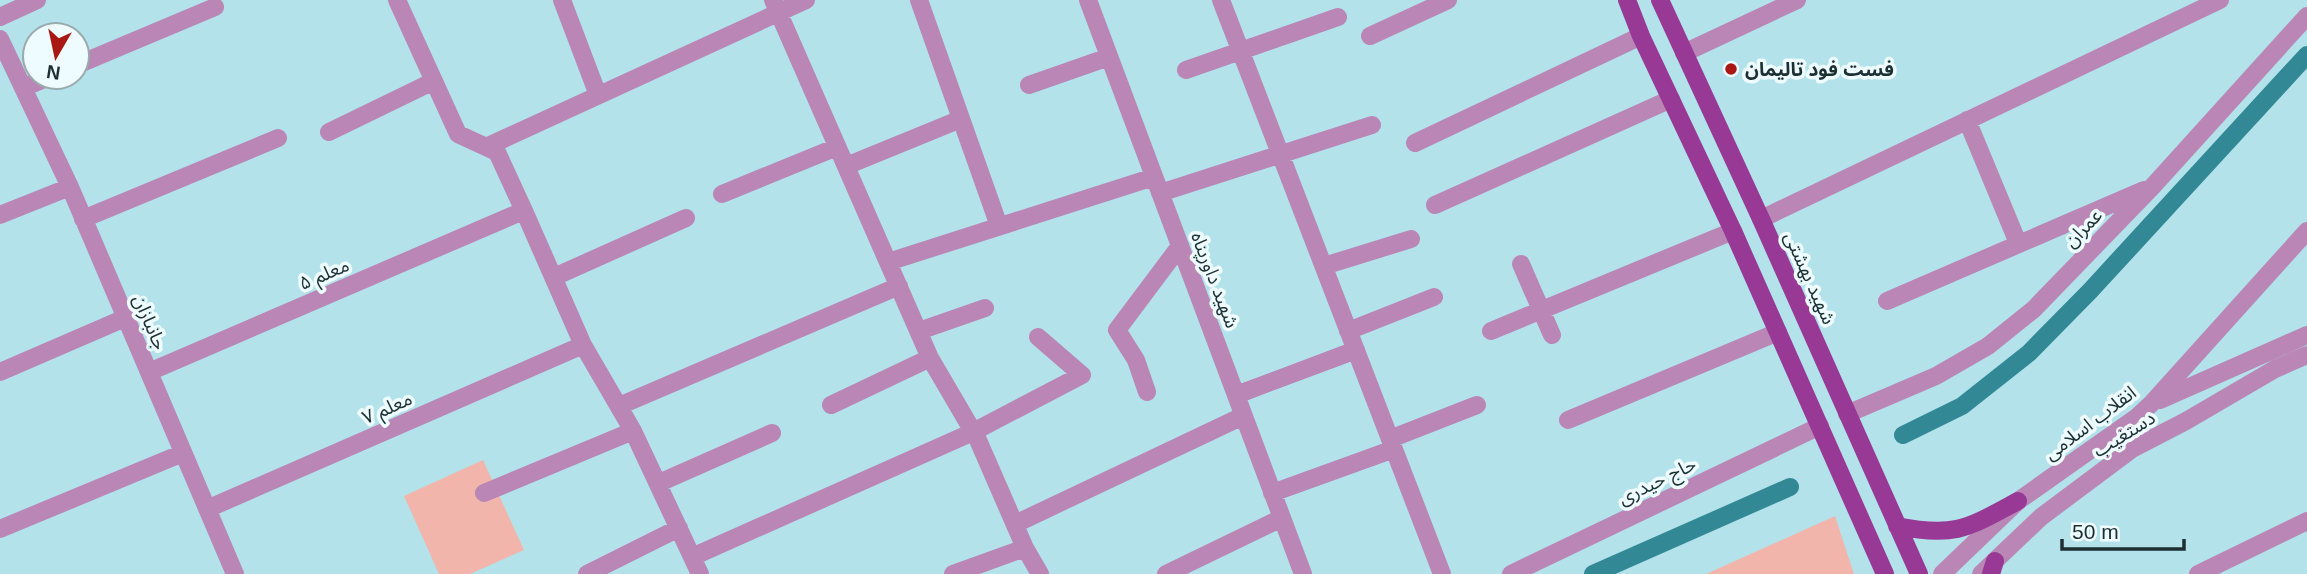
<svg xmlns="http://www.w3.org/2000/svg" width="2307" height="574" font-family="Arial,'Noto Sans Arabic',sans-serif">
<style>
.green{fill:#f2b5ab}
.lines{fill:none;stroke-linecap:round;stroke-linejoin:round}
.canal{stroke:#328995;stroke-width:18}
.minor{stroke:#b986b6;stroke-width:18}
.major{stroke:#973995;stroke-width:18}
.poi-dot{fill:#aa1813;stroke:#eefcff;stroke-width:2.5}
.labels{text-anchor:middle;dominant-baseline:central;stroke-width:7;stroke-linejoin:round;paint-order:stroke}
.poi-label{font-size:19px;font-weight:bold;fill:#1c2f32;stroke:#eefcff;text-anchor:start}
.street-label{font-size:19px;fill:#1c2f32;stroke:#eefcff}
</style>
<rect width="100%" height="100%" fill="#b3e2ea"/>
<path class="green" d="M483,460L524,550L470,574H439L404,496Z
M1835,516L1854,574H1706Z"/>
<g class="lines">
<path class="canal" d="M1903,435L1962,406L2029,353L2090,291L2307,55
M1593,574L1790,487"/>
<path class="minor" d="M562,0L598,95
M773,0L930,358L978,440L1025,548L1040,574
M919,0L999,226
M1088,0L1303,574
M1221,0L1442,574
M0,17L37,0
M1370,36L1448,0
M0,39L70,187L235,574
M1684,53L1797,0
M77,65L215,7
M1186,70L1338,17
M1029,85L1109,57
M23,88L49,77
M1967,120L2018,243
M329,132L434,81
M1415,143L1641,36
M486,147L806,0
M846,166L961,119
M1160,193L1372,125
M722,194L837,147
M1435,205L1671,99
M0,215L70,187
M83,219L278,138
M1761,219L2220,0
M888,262L1154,177
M1521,264L1552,335
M1324,266L1411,239
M554,277L686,218
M1887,301L2144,190
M919,331L985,308
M1348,331L1434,297
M1491,331L1733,231
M0,372L125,318
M149,372L516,214L525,213L497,152L458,134L397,0
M1147,392L1136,360L1117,330L1180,246
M1236,395L1356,350
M2160,400L2307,335
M831,405L930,358
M619,406L899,286
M1847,414L1936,376L1988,346L2034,309L2153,186L2307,16
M1568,420L1778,332
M633,431L700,574
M1390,439L1477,405
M659,483L772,433
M484,493L633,431L583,345L525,213
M1272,493L1394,449
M207,509L583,345
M1015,524L1243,416
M0,529L183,453
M692,557L973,432L1082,375L1038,337
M587,574L679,528
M953,574L1025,548
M1166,574L1282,518
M1511,574L1820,426
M1942,574L2018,501L2137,417L2152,403L2307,231
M1981,574L2041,517L2132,449L2186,421L2275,369L2307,355
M2198,574L2307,521"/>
<path class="major" d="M1627,0L1641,36L1733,231L1885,574
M1660,0L1761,219L1919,574
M1897,526C1955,538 1968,528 2018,501
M1991,574L1995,561"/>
</g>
<circle class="poi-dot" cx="1731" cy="69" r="7"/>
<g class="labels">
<g class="poi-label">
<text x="1745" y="69">فست فود تالیمان</text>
</g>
<g class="street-label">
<text transform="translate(2083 228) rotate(-46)">عمران</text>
<text transform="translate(324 274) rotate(-23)">معلم ۵</text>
<text transform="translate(1810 278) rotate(66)">شهید بهشتی</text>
<text transform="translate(1215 280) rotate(69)">شهید داورپناه</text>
<text transform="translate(150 322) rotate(67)">جانبازان</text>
<text transform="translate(387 408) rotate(-24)">معلم ۷</text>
<text transform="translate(2090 423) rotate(-37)">انقلاب اسلامی</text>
<text transform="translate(2124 434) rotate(-32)">دستغیب</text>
<text transform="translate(1657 481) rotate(-26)">حاج حیدری</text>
</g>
</g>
<g transform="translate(56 56) rotate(189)"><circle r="33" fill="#eefcff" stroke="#9aaaad" stroke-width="2"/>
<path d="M0-5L12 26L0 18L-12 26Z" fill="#aa1813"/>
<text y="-10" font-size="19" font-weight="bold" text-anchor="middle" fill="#1c2f32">N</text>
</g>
<path d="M2062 539v10h122v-10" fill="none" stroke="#1c2f32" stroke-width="3.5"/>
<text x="2072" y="539" font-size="21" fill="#1c2f32" stroke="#eefcff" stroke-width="5" paint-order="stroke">50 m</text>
</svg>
